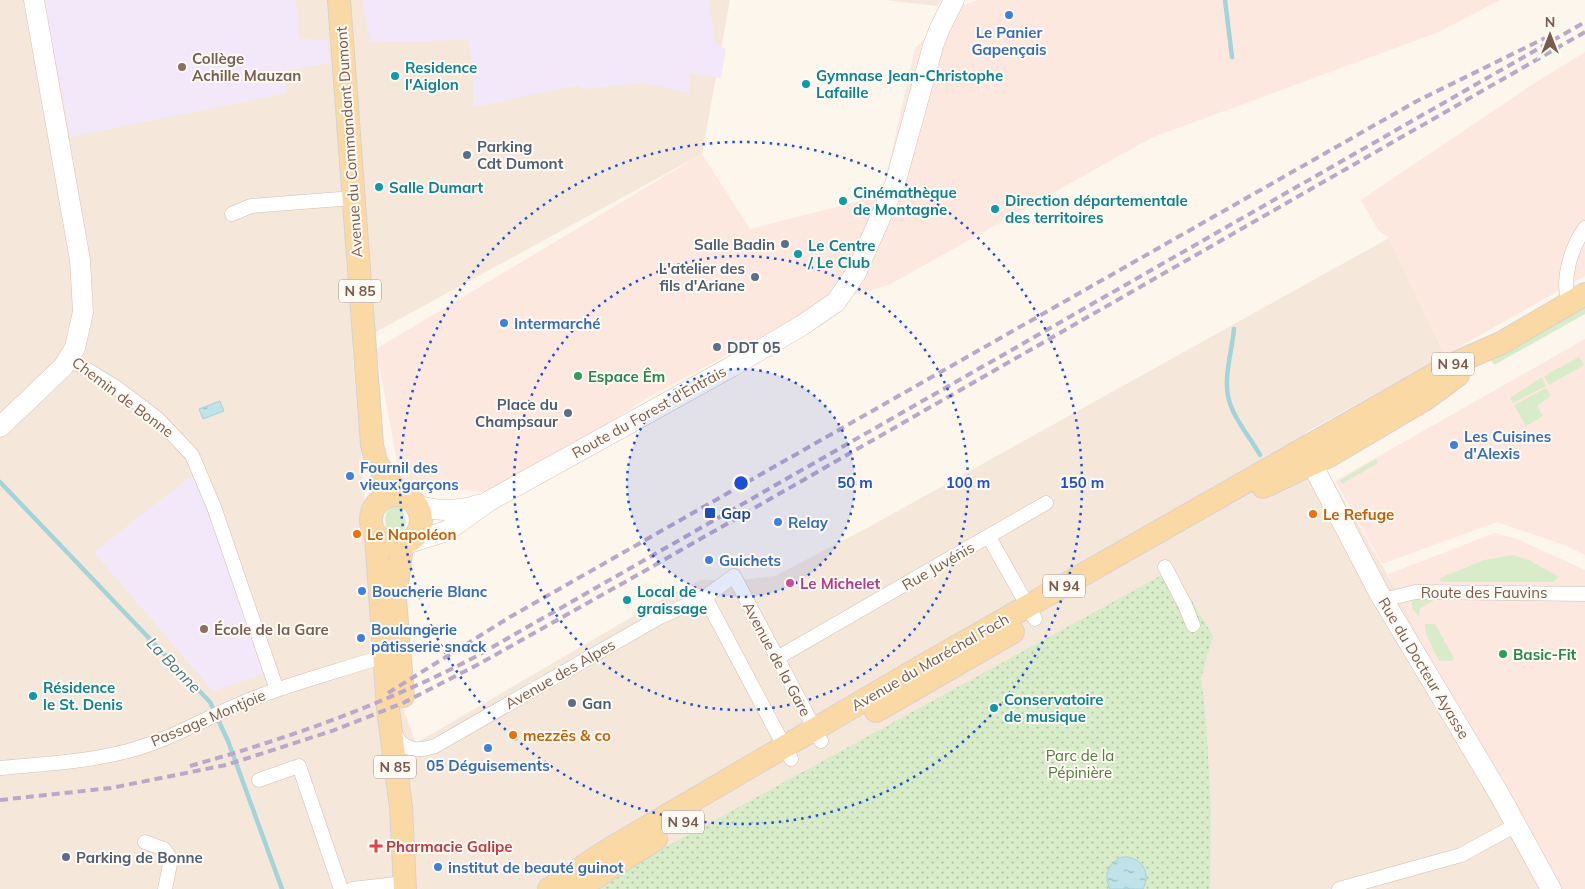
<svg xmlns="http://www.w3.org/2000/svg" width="1585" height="889" font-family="Mulish,sans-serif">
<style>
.residential{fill:#f5e8da}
.commercial{fill:#fde8e0}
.education{fill:#f3e8fa}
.green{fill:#d8ecc9}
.park{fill:url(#park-dots)}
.water{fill:url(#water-ripples);stroke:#a5d3da}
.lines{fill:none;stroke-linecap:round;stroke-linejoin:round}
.stream{stroke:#a5d3da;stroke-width:4.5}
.street-casing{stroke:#d1beb0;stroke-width:15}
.secondary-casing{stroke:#d6c0b0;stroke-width:21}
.primary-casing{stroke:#dad1cd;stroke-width:24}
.street{stroke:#fff;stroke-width:14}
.secondary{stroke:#fff;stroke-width:20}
.primary{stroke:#fbd9a5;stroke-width:22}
.rail{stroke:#b9a8c9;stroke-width:4;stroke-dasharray:8 5;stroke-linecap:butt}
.ring{fill:none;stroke:#1d4ed8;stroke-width:2.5;stroke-dasharray:2.5 5}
.shop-dot{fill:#3f7fe0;stroke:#fffaf3;stroke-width:2}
.education-dot{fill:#8d6e63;stroke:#fffaf3;stroke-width:2}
.culture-dot{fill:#0f9aa8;stroke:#fffaf3;stroke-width:2}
.service-dot{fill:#5c6f8a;stroke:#fffaf3;stroke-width:2}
.leisure-dot{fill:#2e9e5b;stroke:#fffaf3;stroke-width:2}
.transit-dot{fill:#1a4fb4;stroke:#fffaf3;stroke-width:2}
.food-dot{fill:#e8710a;stroke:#fffaf3;stroke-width:2}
.hotel-dot{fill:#d1479c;stroke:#fffaf3;stroke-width:2}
.health-dot{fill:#e0444e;stroke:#fffaf3;stroke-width:2}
.labels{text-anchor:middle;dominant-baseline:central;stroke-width:4;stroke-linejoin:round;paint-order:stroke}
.shield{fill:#fffaf3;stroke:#a28b7f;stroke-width:1}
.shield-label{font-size:14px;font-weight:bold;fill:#7a5c4d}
.shop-label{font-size:15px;font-weight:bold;fill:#366cbe;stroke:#fffaf3;text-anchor:start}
.education-label{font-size:15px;font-weight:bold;fill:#785e54;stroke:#fffaf3;text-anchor:start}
.culture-label{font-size:15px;font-weight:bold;fill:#0d838f;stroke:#fffaf3;text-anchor:start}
.street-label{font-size:15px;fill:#7a5c4d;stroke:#fffaf3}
.service-label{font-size:15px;font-weight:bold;fill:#4e5e75;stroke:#fffaf3;text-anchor:start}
.leisure-label{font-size:15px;font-weight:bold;fill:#27864d;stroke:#fffaf3;text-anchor:start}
.transit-label{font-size:15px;font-weight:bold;fill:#164399;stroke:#fffaf3;text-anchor:start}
.food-label{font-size:15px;font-weight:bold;fill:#c56008;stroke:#fffaf3;text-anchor:start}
.hotel-label{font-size:15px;font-weight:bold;fill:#b23c85;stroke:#fffaf3;text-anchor:start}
.park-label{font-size:15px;fill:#537a41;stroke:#fffaf3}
.health-label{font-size:15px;font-weight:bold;fill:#be3a42;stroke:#fffaf3;text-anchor:start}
.water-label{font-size:16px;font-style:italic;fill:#437c86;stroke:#fffaf3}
.centre{fill:#1d4ed8;stroke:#fffaf3;stroke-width:2.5}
.ring-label{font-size:15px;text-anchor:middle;font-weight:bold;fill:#1d4ed8;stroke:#fffaf3;stroke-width:4;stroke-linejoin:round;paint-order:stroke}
</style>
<defs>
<pattern id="park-dots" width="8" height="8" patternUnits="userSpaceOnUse" patternTransform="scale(1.25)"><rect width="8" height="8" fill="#d8ecc9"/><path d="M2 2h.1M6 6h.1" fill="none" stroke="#b4c2a5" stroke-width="1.8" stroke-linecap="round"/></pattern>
<pattern id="water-ripples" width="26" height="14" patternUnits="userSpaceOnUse" patternTransform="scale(1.25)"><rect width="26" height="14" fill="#bfe3e8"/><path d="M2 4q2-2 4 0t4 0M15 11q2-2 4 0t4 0" fill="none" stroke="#a0bbbe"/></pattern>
</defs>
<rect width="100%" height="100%" fill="#fdf6ec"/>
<path class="residential" d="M0,0H730L702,154L352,345L376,635L416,743L668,596L701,580H741L775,576L867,528L1389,238L1445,355L1305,433L1387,574L1565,889H0Z
M885,0H941L937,6Z"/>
<path class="commercial" d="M978,0H1500L1439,32L1151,138L889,285L824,303L647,398L567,451L493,493L401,483L376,349L702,154L750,229L882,195L915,48L961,6Z
M1585,52V276L1445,355L1389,238L1378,230L1361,200L1530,86Z
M1585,339V555L1567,546L1497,522L1382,564L1335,481Z
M1495,533L1517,539L1585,570V889H1563L1437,673L1388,574Z"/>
<path class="education" d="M44,0H296L299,39L327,40L330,63L284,71L287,93L71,137Z
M362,0H709L715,43L726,49L721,78L690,74L689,93L643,83L583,89L580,85L473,107V67L468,40L370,42Z
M193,475L207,501L263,674L213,691L94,552Z"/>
<path class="green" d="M1585,305V314L1494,365L1490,359Z
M1579,357L1584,365L1549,385L1544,376Z
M1542,377L1546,386L1513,403L1510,398Z
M1546,388L1551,396L1537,406L1543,416L1526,426L1514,405Z
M1376,459L1378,463L1342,484L1340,480Z
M395,506L402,509L406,522L404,532L395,536L387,531C384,521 384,509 395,506Z
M1512,555L1529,560L1559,577L1553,582H1441L1440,578L1484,560Z
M1412,598H1433V601L1420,608L1419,617L1412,608Z
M1425,624H1435L1454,658L1452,661H1439L1426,634Z"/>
<path class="park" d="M1173,569L1213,636L1201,678L1206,719L1211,812L1210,889H596L633,865Z"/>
<path class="water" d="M220,401L224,411L203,419L199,409Z
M1122,857C1141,856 1152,872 1143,889H1110C1103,875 1108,863 1122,857Z"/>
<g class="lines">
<path class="stream" d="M1225,0L1232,57
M1234,329C1232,351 1224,375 1228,396C1232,417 1250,437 1260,455
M0,482L210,702L228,741L282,889"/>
<g class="street-casing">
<path id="street" d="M232,214L251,206L353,198
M1569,303C1561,279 1571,248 1585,228
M68,358L117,388L158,419L192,455L214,507L277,690
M989,537L1035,619
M1165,567L1185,605L1193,625
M705,597L791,759
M1383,600L1415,592L1585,594
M777,658L1046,503
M394,733C404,751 416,752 435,746L660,617L705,597L734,576L821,741
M0,768C43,764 86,762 128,751C174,739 213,713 257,697C299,681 342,670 384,656
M259,780L299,766L341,889
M145,842L164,849L171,859L165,889
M352,889L405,883
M1339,889L1461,855L1516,825"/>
</g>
<g class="secondary-casing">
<path id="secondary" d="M0,427L63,367L75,348L83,312L80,260L34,0
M1311,449L1312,464L1378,591L1498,792L1551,889
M418,506C438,511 458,512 478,505
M409,543L447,531L489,501L731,367L801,326L836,302L856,273L895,184L933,46L940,28L954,0"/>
</g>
<g class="primary-casing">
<path id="primary" d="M339,0L372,445L376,462L398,494
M1263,487L1329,456L1424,400L1458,375
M371 520a25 25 0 1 1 50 0a25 25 0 1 1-50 0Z
M376,536L388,709L401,807L405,889
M402,546L395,599L403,696
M876,711L1013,632
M549,889L608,850L919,668L1451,365L1501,343L1585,294
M577,889L656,839"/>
</g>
<use href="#street" class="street"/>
<use href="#secondary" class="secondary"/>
<use href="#primary" class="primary"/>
<path class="rail" d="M388,693L510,617L1417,101L1545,38
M190,766C289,738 383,705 475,657L1585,22
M0,800L111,788L226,765L332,731L403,703L479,664L641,573L1585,32"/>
</g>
<circle cx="741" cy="483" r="114" fill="#1d4ed8" fill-opacity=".12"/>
<g class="ring">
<circle cx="741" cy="483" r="114"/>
<circle cx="741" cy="483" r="227"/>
<circle cx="741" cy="483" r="341"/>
</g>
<g class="shop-dot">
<circle cx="1009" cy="15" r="5"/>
<circle cx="504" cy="323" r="5"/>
<circle cx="1454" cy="445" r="5"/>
<circle cx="350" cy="476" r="5"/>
<circle cx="778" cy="522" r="5"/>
<circle cx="709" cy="560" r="5"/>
<circle cx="362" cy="591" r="5"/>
<circle cx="361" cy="638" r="5"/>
<circle cx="488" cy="748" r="5"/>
<circle cx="438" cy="867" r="5"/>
</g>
<g class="education-dot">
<circle cx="182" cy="67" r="5"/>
<circle cx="204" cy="629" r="5"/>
</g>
<g class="culture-dot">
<circle cx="395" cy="76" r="5"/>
<circle cx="806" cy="84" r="5"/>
<circle cx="379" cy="187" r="5"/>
<circle cx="843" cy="201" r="5"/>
<circle cx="995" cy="209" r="5"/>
<circle cx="798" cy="254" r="5"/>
<circle cx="627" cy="600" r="5"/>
<circle cx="33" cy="696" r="5"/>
<circle cx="994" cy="708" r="5"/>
</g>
<g class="service-dot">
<circle cx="467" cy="155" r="5"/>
<circle cx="785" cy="244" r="5"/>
<circle cx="755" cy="277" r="5"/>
<circle cx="717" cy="347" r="5"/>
<circle cx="568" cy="413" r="5"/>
<circle cx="572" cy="703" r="5"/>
<circle cx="66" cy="857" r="5"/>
</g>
<g class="leisure-dot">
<circle cx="578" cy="376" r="5"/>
<circle cx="1503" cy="654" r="5"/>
</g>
<rect class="transit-dot" x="704" y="507" width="12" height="12" rx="2.5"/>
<g class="food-dot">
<circle cx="1313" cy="514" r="5"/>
<circle cx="357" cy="534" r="5"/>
<circle cx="513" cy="735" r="5"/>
</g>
<circle class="hotel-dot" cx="790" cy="583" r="5"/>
<path class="health-dot" d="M373.5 838.5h5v5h5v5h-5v5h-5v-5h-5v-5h5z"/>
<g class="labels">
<g class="shield">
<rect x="339" y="279.5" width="42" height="23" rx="4"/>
<rect x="1432" y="352.5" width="42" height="23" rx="4"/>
<rect x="1043" y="574.5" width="42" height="23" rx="4"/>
<rect x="374" y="755.5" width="42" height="23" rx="4"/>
<rect x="662" y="810.5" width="42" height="23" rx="4"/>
</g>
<g class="shield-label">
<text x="360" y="291">N 85</text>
<text x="1453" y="364">N 94</text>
<text x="1064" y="586">N 94</text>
<text x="395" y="767">N 85</text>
<text x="683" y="822">N 94</text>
</g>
<g class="shop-label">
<text x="1009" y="32" text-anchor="middle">Le Panier<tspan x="1009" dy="17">Gapençais</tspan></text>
<text x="514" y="323">Intermarché</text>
<text x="1464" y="436">Les Cuisines<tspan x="1464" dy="17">d'Alexis</tspan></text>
<text x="360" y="467">Fournil des<tspan x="360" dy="17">vieux garçons</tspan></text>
<text x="788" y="522">Relay</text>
<text x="719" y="560">Guichets</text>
<text x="372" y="591">Boucherie Blanc</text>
<text x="371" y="629">Boulangerie<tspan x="371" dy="17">pâtisserie snack</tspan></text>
<text x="488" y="765" text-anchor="middle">05 Déguisements</text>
<text x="448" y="867">institut de beauté guinot</text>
</g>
<g class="education-label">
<text x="192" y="58">Collège<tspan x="192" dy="17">Achille Mauzan</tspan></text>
<text x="214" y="629">École de la Gare</text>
</g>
<g class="culture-label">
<text x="405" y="67">Residence<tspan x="405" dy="17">l'Aiglon</tspan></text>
<text x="816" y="75">Gymnase Jean-Christophe<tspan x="816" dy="17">Lafaille</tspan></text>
<text x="389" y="187">Salle Dumart</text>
<text x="853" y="192">Cinémathèque<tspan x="853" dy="17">de Montagne</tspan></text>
<text x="1005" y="200">Direction départementale<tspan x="1005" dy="17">des territoires</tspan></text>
<text x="808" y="245">Le Centre<tspan x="808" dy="17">/ Le Club</tspan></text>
<text x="637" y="591">Local de<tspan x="637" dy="17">graissage</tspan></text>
<text x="43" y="687">Résidence<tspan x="43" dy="17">le St. Denis</tspan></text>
<text x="1004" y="699">Conservatoire<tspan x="1004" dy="17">de musique</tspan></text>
</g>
<g class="street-label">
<text transform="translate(349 142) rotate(-94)">Avenue du Commandant Dumont</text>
<text transform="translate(123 397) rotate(37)">Chemin de Bonne</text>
<text transform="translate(649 412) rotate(-29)">Route du Forest d'Entrais</text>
<text transform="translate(938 566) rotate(-30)">Rue Juvénis</text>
<text x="1484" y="592">Route des Fauvins</text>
<text transform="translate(777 659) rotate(62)">Avenue de la Gare</text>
<text transform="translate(930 662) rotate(-30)">Avenue du Maréchal Foch</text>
<text transform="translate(1424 668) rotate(59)">Rue du Docteur Ayasse</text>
<text transform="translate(560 674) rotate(-30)">Avenue des Alpes</text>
<text transform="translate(208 718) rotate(-23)">Passage Montjoie</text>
</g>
<g class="service-label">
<text x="477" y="146">Parking<tspan x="477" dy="17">Cdt Dumont</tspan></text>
<text x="775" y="244" text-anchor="end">Salle Badin</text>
<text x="745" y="268" text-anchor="end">L'atelier des<tspan x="745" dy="17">fils d'Ariane</tspan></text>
<text x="727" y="347">DDT 05</text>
<text x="558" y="404" text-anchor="end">Place du<tspan x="558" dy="17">Champsaur</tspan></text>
<text x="582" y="703">Gan</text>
<text x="76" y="857">Parking de Bonne</text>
</g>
<g class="leisure-label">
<text x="588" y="376">Espace Êm</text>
<text x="1513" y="654">Basic-Fit</text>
</g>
<g class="transit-label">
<text x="721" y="513">Gap</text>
</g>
<g class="food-label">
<text x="1323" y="514">Le Refuge</text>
<text x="367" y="534">Le Napoléon</text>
<text x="523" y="735">mezzēs &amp; co</text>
</g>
<g class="hotel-label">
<text x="800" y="583">Le Michelet</text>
</g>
<g class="park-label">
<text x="1080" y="755">Parc de la<tspan x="1080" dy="17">Pépinière</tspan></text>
</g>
<g class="health-label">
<text x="386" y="846">Pharmacie Galipe</text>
</g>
<g class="water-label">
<text transform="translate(174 665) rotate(46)">La Bonne</text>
</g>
</g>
<circle cx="741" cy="483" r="8" class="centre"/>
<g class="ring-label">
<text x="855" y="488">50 m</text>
<text x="968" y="488">100 m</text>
<text x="1082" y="488">150 m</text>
</g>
<g transform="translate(1550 35)" stroke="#fffaf3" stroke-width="4" paint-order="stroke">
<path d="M0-4L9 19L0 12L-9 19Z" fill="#7a5c4d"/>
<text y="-8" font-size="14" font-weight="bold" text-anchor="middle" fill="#7a5c4d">N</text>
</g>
</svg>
